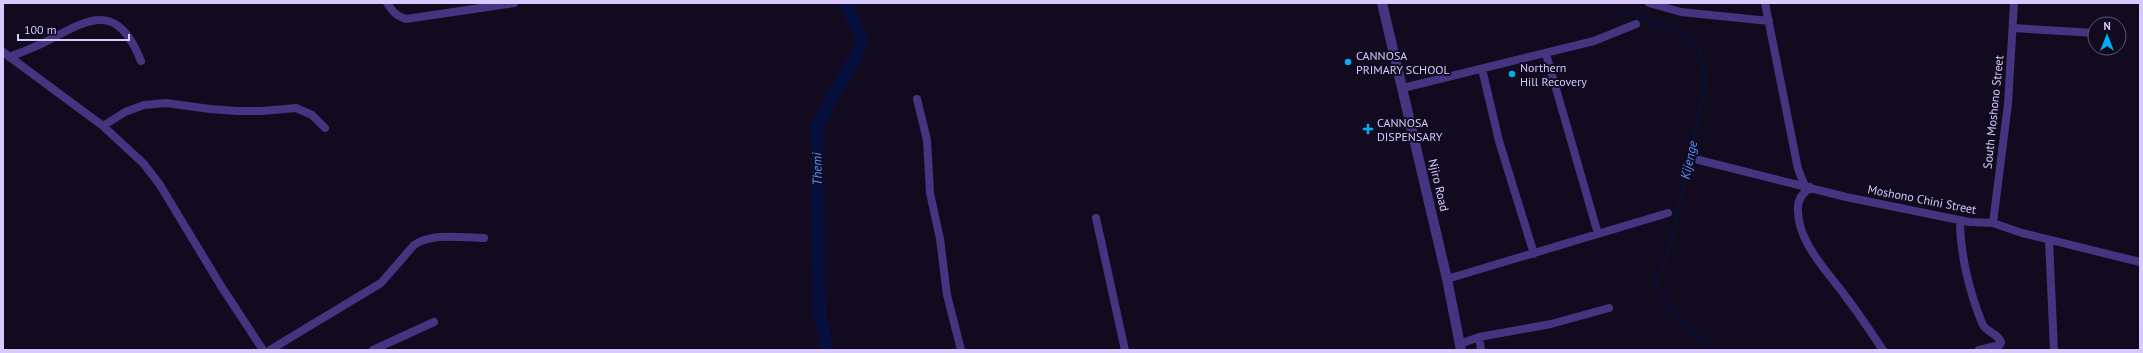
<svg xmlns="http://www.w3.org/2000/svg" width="2143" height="353" font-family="'PT Sans',sans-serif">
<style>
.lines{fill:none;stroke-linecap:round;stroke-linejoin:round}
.stream{stroke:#07103c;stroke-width:2}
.river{stroke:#07103c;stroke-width:13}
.minor{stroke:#453480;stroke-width:8}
.tertiary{stroke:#453480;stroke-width:10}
.poi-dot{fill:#00adf4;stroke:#120b1f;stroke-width:1.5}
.labels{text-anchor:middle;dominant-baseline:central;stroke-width:4;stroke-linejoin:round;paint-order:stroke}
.poi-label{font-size:12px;fill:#d9c9ff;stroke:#120b1f;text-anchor:start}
.street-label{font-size:12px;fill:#d9c9ff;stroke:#120b1f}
.water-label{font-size:13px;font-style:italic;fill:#5791ff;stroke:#120b1f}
</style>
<rect width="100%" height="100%" fill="#120b1f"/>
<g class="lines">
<path class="stream" d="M1610,3L1615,10L1665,25L1698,46L1706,82L1671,244L1656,284L1678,318L1714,350"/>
<path class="river" d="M828,350L819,313L817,125L863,43L846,3"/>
<path class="minor" d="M387,3C392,11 396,16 406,19L514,3
M1649,3L1681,12L1769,21
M1765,3L1798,169L1805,186
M2013,28L2095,33
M3,52L103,126L144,164L160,185L221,286L263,350
M1546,54L1598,234
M9,57C22,52 36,47 49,40C93,16 118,4 141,61
M1482,69L1499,141L1534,254
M1403,88L1594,41L1636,24
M917,99L927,140L930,193L940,239L947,295L961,350
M103,126L125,112L144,105L166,103L210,109L237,111H262L296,108L312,115L325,128
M1699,160L1846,197L1969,222L1993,223L2022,233L2140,262
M1810,187C1804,193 1798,198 1798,207C1796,241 1828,272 1846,297C1859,314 1871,332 1883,350
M1096,218L1125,350
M1960,220C1960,253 1969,291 1982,323C1985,332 1998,333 2001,342L2000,345L1979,350
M1993,223L2008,104L2014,3
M2049,240L2054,350
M1447,279L1668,213
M1479,337L1481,350
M1460,344L1479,337L1551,324L1609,308
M270,350L381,283L414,245C433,232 462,238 484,238
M373,350L434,322"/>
<path class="tertiary" d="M1382,3L1447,279L1461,350"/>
</g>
<g class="poi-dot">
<circle cx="1348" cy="62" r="4"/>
<circle cx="1512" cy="74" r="4"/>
<path d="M1366 123h4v4h4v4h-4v4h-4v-4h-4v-4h4z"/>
</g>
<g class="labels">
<g class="poi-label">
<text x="1356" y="55">CANNOSA<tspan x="1356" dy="14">PRIMARY SCHOOL</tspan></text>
<text x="1520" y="67">Northern<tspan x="1520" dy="14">Hill Recovery</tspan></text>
<text x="1377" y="122">CANNOSA<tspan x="1377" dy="14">DISPENSARY</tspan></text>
</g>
<g class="street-label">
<text transform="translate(1993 112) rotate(-84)">South Moshono Street</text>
<text transform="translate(1439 185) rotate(77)">Njiro Road</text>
<text transform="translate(1922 199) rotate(11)">Moshono Chini Street</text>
</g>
<g class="water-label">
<text transform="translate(1689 160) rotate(-78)">Kijenge</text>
<text transform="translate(817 169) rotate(-91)">Themi</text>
</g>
</g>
<rect width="2143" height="353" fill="none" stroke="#d9c9ff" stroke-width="8"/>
<g transform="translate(2107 36)"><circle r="19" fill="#120b1f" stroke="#625779"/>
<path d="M0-3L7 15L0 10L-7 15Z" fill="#00adf4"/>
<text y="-6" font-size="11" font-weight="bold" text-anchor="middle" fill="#d9c9ff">N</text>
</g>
<path d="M18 34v6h111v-6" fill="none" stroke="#d9c9ff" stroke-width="2"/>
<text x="24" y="34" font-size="12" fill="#d9c9ff" stroke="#120b1f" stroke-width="3" paint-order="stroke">100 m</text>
</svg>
